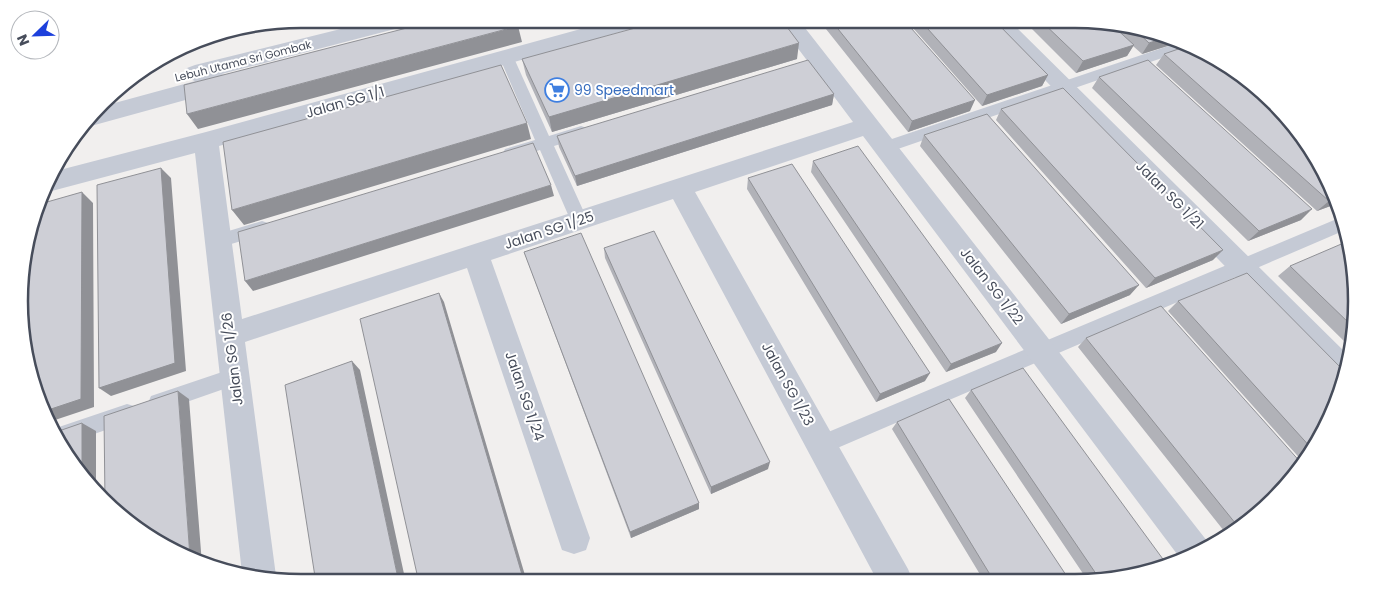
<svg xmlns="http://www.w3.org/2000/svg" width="1376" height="602" font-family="Poppins,sans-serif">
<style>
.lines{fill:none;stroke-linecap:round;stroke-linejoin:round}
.service{fill:#c5cad5;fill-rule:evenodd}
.minor{fill:#c5cad5;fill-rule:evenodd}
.tertiary{fill:#c5cad5;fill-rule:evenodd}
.wall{fill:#b1b2b8}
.shaded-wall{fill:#909196}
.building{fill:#cecfd6;stroke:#909196}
.labels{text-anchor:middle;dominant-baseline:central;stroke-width:4;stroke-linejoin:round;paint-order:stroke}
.far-street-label{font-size:11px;fill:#474d5b;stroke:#fff}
.shop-label{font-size:14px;fill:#366cbe;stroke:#fff;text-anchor:start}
.street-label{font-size:14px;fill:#474d5b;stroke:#fff}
.rim{fill:none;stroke:#474d5b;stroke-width:2.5}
</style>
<rect width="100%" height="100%" fill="#f1efee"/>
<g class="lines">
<path class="service" d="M1180,42L1191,48L892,151L886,153L880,151L878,147L880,143Z
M506,51L511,52L513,56L549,136L581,126L587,128L589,132L587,136L554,146L588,221L585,226L579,228L573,226L540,150L511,159L505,157L503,153L505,149L535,140L499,56L501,52Z
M1339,218L1343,231L828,452L821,455L814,452L811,445L814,438Z
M262,221L268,223L271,228L268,233L218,248L212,246L209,241L212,236Z
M234,368L241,371L244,377L241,383L158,412L151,410L148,403L151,396Z
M127,404L134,406L137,413L134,420L63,445L56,442L53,433L56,428Z"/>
<path class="minor" d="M617,19H652L648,24L219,146L242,319L853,122L776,19H798L1211,546L1183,562L863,136L695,192L908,569L913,581L878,582L673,199L491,260L590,538L586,550L574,554L562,550L467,268L245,342L276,576L275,579L242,573L195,153L48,192L45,191L52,172L206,132Z
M986,19H1008L1347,354L1343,383L1335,380Z"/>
<path class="tertiary" d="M381,19H418L414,24L195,81L187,78L184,73L187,68L195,65Z
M221,74L229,76L232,82L229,88L91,126L85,125L100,107Z"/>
</g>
<path class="wall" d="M818,19H903L970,111L908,132Z
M905,19H993L1048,75L1042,86L982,106Z
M1022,19H1075L1166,34L1180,42L1142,54L1133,46L1127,56L1076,73Z
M1164,54L1336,204L1317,211L1156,65Z
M522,59H797L552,132L526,75Z
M1099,77L1301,220L1248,241L1092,88Z
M834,94L832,105L577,186L559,147L557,136Z
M1001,109L1213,260L1146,288L996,120Z
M924,135L1130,295L1061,324L920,146Z
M813,161L996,352L946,372L811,172Z
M748,178L925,381L876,402L747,189Z
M604,248L768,469L711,494L605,258Z
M524,252L699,503V509L631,538Z
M1290,266L1357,283L1348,345L1278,276Z
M1178,301L1342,392L1310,458L1304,463L1168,311Z
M1086,338L1247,525L1228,536L1078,347Z
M971,390L1112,581H1088L965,398Z
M897,422L1070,581H984L892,429Z"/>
<path class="shaded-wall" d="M518,26L522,42L198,129L187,114Z
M1170,36L1180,42L1142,54L1149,43Z
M799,43L797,59L552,132L549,117Z
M1134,45L1127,56L1076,73L1083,61Z
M1048,75L1042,86L982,106L987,95Z
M834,94L832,105L577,186L575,176Z
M975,100L970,111L908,132L912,121Z
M527,123L531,139L244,225L232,210Z
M161,168L171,178L186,371L111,396L99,388Z
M551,185L554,196L253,291L245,281Z
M82,192L93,203L94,407L49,422L45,411Z
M1334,199L1336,204L1317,211L1329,201Z
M1312,209L1301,220L1248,241L1259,231Z
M1223,250L1213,260L1146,288L1155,278Z
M1139,285L1130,295L1061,324L1069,314Z
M439,293L444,302L527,582L511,583Z
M1002,343L996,352L946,372L951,364Z
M352,361L360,370L406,583H399Z
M930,373L925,381L876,402L880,394Z
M178,391L189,399L202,564L190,557Z
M82,423L96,431V490L82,473Z
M770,462L768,469L711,494V487Z
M699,503V509L631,538L630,532Z"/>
<path class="building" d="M442,19H514L518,26L187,114L184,85Z
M668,19H781L799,43L549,117L522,59Z
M830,19H903L975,100L912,121Z
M919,19H993L1048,75L987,95Z
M1039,19H1075L1112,25L1134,45L1083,61Z
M1133,28L1166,34L1170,36L1149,43Z
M1187,46L1261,89L1328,176L1334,199L1329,201L1164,54Z
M808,60L834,94L575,176L557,136Z
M1148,60L1312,209L1259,231L1099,77Z
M501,65L527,123L232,210L223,142Z
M1063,88L1223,250L1155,278L1001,109Z
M987,114L1139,285L1069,314L924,135Z
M533,143L551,185L245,281L238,232Z
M858,146L1002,343L951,364L813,161Z
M792,164L930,373L880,394L748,178Z
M161,168L175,363L99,388L97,185Z
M82,192L81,399L45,411L24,356V246L40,204Z
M654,231L770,462L711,487L604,248Z
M581,233L699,503L630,532L524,252Z
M1346,242L1357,283L1351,325L1290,266Z
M1247,273L1345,372L1342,392L1313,450L1178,301Z
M439,293L523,578L511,583H419L360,319Z
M1161,306L1303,465L1247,525L1240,529L1086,338Z
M352,361L399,583H316L285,385Z
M1023,368L1168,566L1112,581H1101L971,390Z
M178,391L190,557L115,513L105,501L104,416Z
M949,399L1070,581H994L897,422Z
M82,423V473L56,442L53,433Z"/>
<defs>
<g id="supermarket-ring" transform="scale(1.25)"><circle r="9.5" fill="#fff" stroke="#3f7fe0" stroke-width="1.5"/><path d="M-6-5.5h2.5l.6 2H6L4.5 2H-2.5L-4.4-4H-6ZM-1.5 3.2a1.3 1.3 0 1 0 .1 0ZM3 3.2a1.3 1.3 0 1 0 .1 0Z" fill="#3f7fe0"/></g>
</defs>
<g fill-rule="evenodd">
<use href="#supermarket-ring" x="557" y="90"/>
</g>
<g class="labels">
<g class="far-street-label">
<text transform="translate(243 61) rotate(-14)">Lebuh Utama Sri Gombak</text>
</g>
<g class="shop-label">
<text x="574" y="90">99 Speedmart</text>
</g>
<g class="street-label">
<text transform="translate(345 102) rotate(-16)">Jalan SG 1/1</text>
<text transform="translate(1170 195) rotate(45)">Jalan SG 1/21</text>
<text transform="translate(549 230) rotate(-18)">Jalan SG 1/25</text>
<text transform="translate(992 286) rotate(52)">Jalan SG 1/22</text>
<text transform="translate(232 359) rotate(-97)">Jalan SG 1/26</text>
<text transform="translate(788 384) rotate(61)">Jalan SG 1/23</text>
<text transform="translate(525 396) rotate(71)">Jalan SG 1/24</text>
</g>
</g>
<path d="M0 0H1376V602H0ZM301 28H1075A273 273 0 0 1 1348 301V301A273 273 0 0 1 1075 574H301A273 273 0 0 1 28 301V301A273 273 0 0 1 301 28Z" fill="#fff" fill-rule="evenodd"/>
<path class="rim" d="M301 28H1075A273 273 0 0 1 1348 301V301A273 273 0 0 1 1075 574H301A273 273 0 0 1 28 301V301A273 273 0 0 1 301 28Z"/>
<g transform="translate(35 35) rotate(247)"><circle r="24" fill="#ffffff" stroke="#b5b8bd"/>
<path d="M0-4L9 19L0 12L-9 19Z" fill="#1d40dc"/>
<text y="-8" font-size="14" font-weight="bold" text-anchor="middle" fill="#474d5b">N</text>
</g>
</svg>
